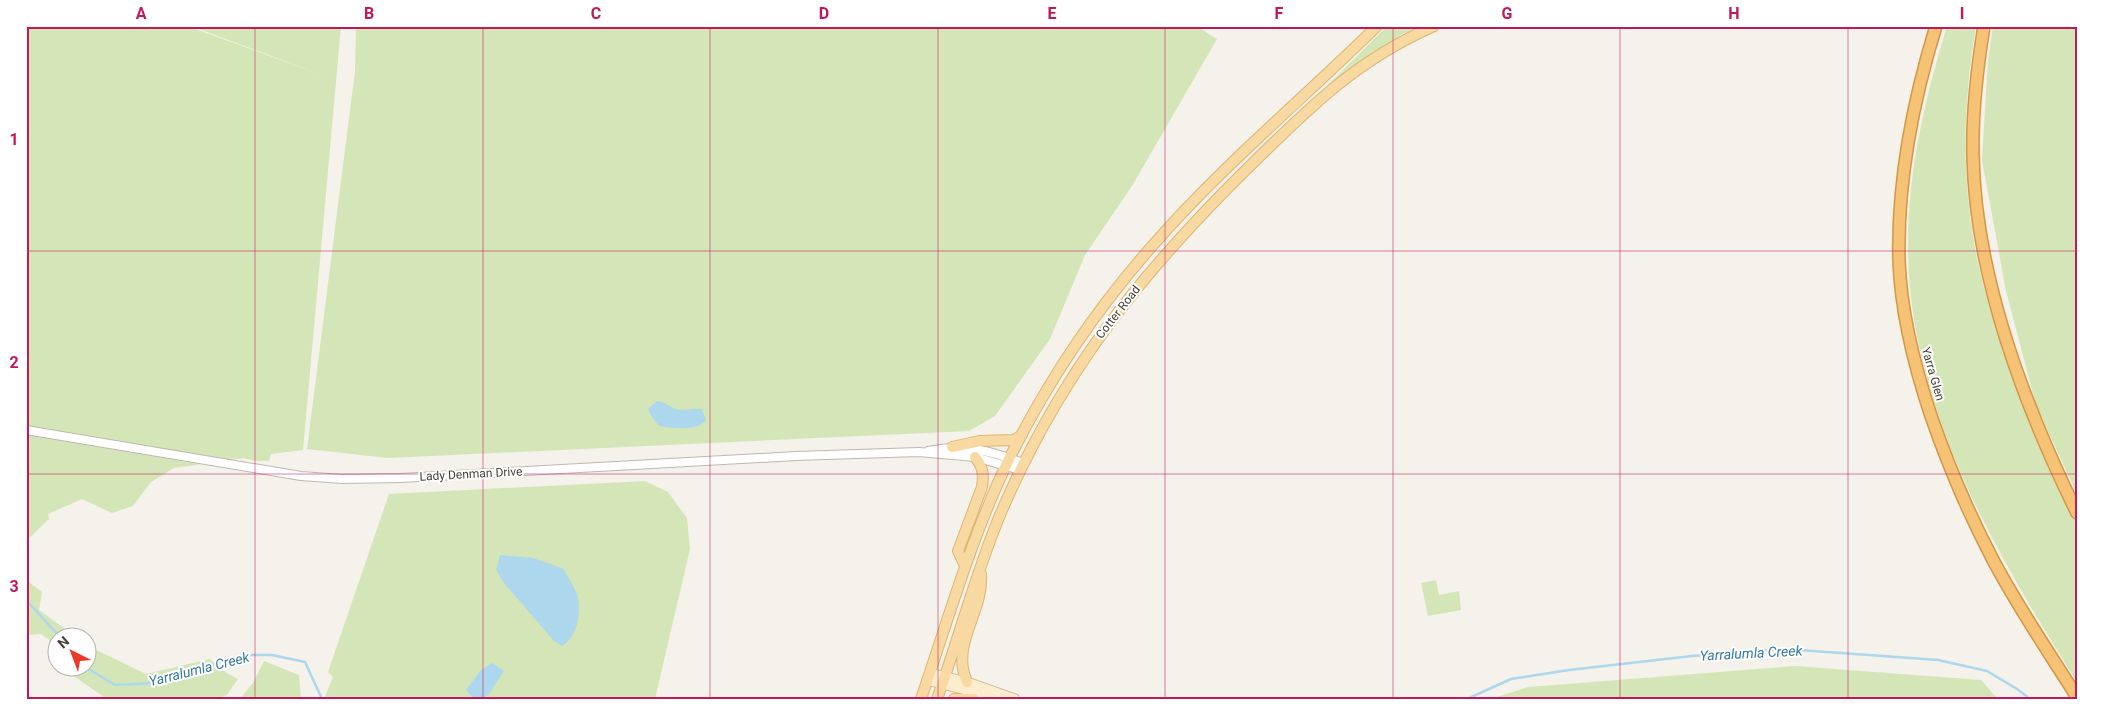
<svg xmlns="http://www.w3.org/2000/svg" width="2103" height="725" font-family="Roboto,sans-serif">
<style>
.green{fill:#d4e6b7}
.water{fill:#acd7ed}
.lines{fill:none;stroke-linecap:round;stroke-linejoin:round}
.stream{stroke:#acd7ed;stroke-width:2.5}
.tertiary-casing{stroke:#c0b8ae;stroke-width:10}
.secondary-casing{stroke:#d1c09e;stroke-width:11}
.primary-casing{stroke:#deb570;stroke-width:12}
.motorway-casing{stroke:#d59645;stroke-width:14}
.tertiary{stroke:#fff;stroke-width:8}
.secondary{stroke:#fcedce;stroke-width:9}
.primary{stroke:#f8d9a1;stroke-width:10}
.motorway{stroke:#f5c276;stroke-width:11}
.grid{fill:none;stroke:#c2185b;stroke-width:1;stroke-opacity:0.55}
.labels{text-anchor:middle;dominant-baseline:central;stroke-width:4;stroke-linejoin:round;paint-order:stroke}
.street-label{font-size:12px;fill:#494239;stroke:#fff}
.water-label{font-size:14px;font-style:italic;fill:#34799f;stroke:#fff}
.neatline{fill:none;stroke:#c2185b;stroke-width:2}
.grid-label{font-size:16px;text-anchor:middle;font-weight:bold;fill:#c2185b}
</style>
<rect width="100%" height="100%" fill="#f5f1eb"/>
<path class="green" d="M26,26H187L322,75L191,26H341L303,450L271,454L269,461H255L244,458L174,468L151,482L133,506L112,513L82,499L48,514L49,519L27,540Z
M356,26H1196L1217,39L1132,186L1085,255L1050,339L995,416L969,431L388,458L307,449L355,71Z
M1387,26H1421L1402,34L1324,89Z
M1947,26H1976C1963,103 1961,181 1977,258C1983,289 1993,320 2003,350H2006L2037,440L2077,525V682C1995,552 1910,408 1908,250C1907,175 1925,98 1947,26Z
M1993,26H2077V494L2036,405L2006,291L1982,160L1988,60Z
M645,481L668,492L687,518L690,549L655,699H324L333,677L328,672L389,494Z
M26,580L42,592L39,610L76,637L58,638L57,665L52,661L49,640L41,634L26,635Z
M1436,580L1439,595L1459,591L1461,610L1428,616L1421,583Z
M88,646L146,674L210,659L225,672L238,679L227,695L217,699H107L62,668H88Z
M264,661L299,675L301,699H240L253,683Z
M1795,666L1981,680L1998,699H1490L1528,687Z"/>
<path class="water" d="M657,401C666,401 672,410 680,410C688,410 694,408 702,409L706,420C696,432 673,428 659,426L650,414L648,409Z
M500,555L533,558L564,569C568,578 576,589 578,598C581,615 577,637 562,646L554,641L504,583L496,570Z
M492,663L504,671L489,694L482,699L473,698L466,690L481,670Z"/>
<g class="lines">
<path class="stream" d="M26,600L61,638
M87,668L115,685L157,683L243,655H272L305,662L322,699
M1467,699L1511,679L1569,670L1692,656L1785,649L1938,660L1987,671L2017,689L2030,699"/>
<g class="tertiary-casing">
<path id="tertiary" d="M26,430L301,476L342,479L400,478L796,456L919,452L975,457L1020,470
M928,451C966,444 988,450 1023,463"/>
</g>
<g class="secondary-casing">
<path id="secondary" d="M930,673L967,682L1015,699
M927,680L985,695L995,694"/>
</g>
<g class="primary-casing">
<path id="primary" d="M952,447L980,441L1014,440L1022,435
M965,566L958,551L982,487C984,474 983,467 975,457
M967,682C950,644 984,612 981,574
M921,699C949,617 972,535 1010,457C1048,381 1097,308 1154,244C1222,166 1303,99 1377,26
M937,699C959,638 975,575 1000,515C1061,371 1145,268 1256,160C1313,104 1359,59 1434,26
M954,699H974"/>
</g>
<g class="motorway-casing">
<path id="motorway" d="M1936,26C1913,101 1897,182 1899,261C1901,314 1914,365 1931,416C1948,465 1968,512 1992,558C2017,606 2048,651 2077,697
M1984,26C1977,69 1972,111 1973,155C1975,276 2024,405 2077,513"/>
</g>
<use href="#tertiary" class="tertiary"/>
<use href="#secondary" class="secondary"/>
<use href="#primary" class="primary"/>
<use href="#motorway" class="motorway"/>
</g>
<path class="grid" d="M255,26V699M483,26V699M710,26V699M938,26V699M1165,26V699M1393,26V699M1620,26V699M1848,26V699M26,251H2077M26,474H2077"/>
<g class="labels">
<g class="street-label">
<text transform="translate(1118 312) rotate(-52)">Cotter Road</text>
<text transform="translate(1933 374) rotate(74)">Yarra Glen</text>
<text transform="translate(471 474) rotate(-3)">Lady Denman Drive</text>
</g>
<g class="water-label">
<text transform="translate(1751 653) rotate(-3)">Yarralumla Creek</text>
<text transform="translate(199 669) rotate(-14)">Yarralumla Creek</text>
</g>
</g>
<rect width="2103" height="725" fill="none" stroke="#ffffff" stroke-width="55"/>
<g transform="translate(72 652) rotate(318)"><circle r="24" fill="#ffffff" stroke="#b6b3b0"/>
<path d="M0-4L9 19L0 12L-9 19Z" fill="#ed392a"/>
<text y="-8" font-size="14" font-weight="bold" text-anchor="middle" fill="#494239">N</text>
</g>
<rect x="28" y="28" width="2048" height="670" class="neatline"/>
<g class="grid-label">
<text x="141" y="19">A</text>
<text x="369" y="19">B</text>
<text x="596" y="19">C</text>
<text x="824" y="19">D</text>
<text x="1052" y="19">E</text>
<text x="1279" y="19">F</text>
<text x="1507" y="19">G</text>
<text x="1734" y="19">H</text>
<text x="1962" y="19">I</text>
<text x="14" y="145">1</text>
<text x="14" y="368">2</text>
<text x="14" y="592">3</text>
</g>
</svg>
